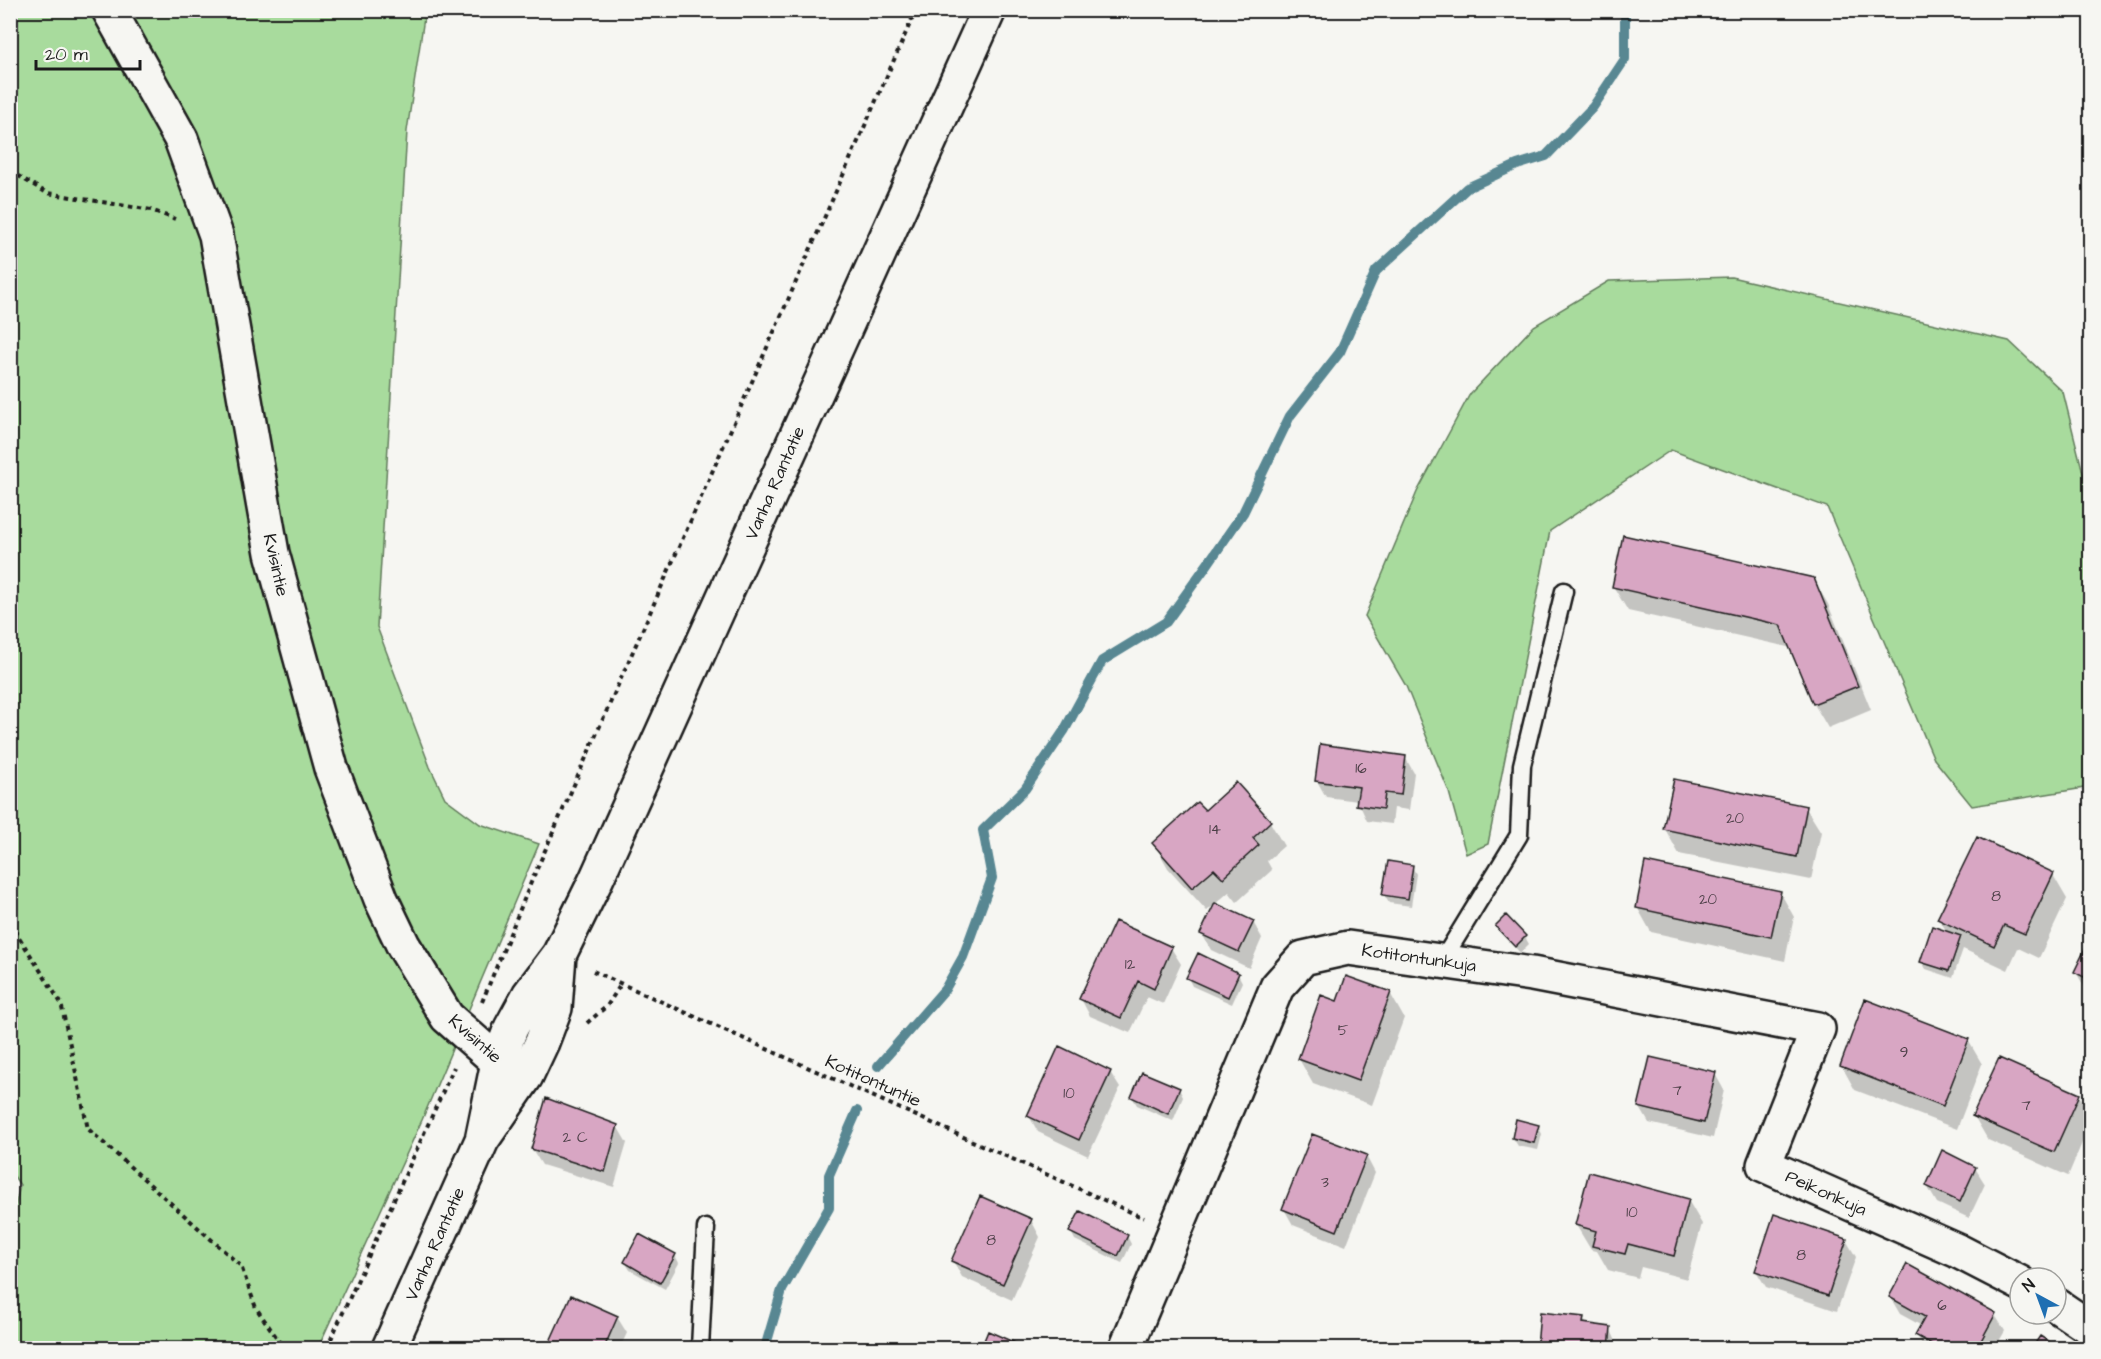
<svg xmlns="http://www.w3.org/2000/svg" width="2101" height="1359" font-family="'Architects Daughter',sans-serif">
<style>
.green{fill:#a8db9d;stroke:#627c5c;stroke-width:1.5}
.shadow{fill:#0003}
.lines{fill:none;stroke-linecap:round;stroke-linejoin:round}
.stream{stroke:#598792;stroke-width:10}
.building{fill:#d8a6c3;stroke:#1c1c1c;stroke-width:1.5}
.service-casing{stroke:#1c1c1c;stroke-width:21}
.minor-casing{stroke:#1c1c1c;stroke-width:38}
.secondary-casing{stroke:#1c1c1c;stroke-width:38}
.path{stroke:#1c1c1c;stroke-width:4;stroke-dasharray:4.5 4.5;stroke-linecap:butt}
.service{stroke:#f6f6f2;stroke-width:16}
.minor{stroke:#f6f6f2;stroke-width:33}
.secondary{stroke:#f6f6f2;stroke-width:33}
.labels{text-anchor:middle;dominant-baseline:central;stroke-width:6;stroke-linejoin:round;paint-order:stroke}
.number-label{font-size:15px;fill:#4b3e46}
.street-label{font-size:18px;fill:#1c1c1c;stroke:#f6f6f2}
</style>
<rect width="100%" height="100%" fill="#f6f6f2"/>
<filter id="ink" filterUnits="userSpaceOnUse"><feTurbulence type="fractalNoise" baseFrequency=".0167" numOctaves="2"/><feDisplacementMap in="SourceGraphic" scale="12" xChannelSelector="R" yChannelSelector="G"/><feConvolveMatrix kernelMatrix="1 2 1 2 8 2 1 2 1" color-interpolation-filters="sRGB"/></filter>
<g filter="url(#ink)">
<path class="green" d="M11,11H425L407,131L377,627L430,767L445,798L480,824L539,844L422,1120L318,1348H11V1227L20,1185L11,1172Z
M1731,277L2009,341L2063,392L2090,501V787L1972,806L1934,759L1827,507L1671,450L1550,531L1488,844L1466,854L1449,792L1406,686L1365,616L1417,492L1470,394L1534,326L1609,281Z"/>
<path class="shadow" d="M1813,579L1828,604L1871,710L1828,728L1814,704L1792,648L1628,611L1613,586Z
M1405,757L1414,773L1409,810L1394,808L1392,824L1367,821L1358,801L1326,797L1317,781Z
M1806,808L1821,832L1811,880L1679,854L1665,829Z
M1205,812L1270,822L1284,846L1267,861L1272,870L1237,902L1229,892L1207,911L1168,868L1154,843Z
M1412,866L1416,874L1411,906L1389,903L1384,895Z
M2053,875L2067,899L2039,958L2018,948L2008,970L1963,949L1953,978L1926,969L1922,962L1947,932L1939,919Z
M1780,892L1794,917L1785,961L1651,932L1637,907Z
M1253,922L1262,938L1249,968L1211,950L1202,934Z
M1497,926L1525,937L1529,944L1520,953Z
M2090,943V997L2076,972Z
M1171,948L1181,964L1163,1004L1147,997L1130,1033L1090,1016L1081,999Z
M1238,974L1242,982L1232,1004L1192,986L1188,978Z
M1390,993L1404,1018L1372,1105L1313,1084L1299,1059L1338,1003Z
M1968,1040L1982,1064L1957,1129L1855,1090L1841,1065Z
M1110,1072L1120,1088L1088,1156L1038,1132L1029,1116Z
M1715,1074L1724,1090L1713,1138L1649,1123L1639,1106Z
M1179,1089L1183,1097L1173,1121L1137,1105L1132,1097Z
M2079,1095L2090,1115V1124L2068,1176L1988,1140L1974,1116Z
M617,1126L627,1143L614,1187L542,1165L532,1149Z
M1538,1126L1542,1134L1538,1150L1518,1146L1513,1138Z
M1366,1156L1375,1173L1346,1246L1293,1225L1284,1209Z
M1975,1168L1985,1184L1969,1218L1937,1203L1927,1186Z
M1688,1200L1702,1224L1687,1279L1641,1267L1638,1278L1608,1270L1597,1251L1591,1250L1576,1225Z
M1031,1220L1040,1237L1012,1300L962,1277L953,1261Z
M1071,1232L1127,1236L1131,1244L1122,1263L1075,1240Z
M1846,1240L1856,1257L1837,1311L1766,1287L1756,1271Z
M675,1255L679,1263L665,1289L630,1270L625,1262Z
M1907,1266L1995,1315L2005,1331L1995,1348H1924L1917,1335L1922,1326L1900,1314L1890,1297Z
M572,1297L617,1317L627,1333L620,1348H548Z
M1541,1314L1583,1318L1587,1325L1610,1328L1619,1348H1538Z
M989,1333L1024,1348H982Z"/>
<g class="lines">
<path class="stream" d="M878,1066L945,989L963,957L992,878L983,830L1025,789L1064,731L1102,661L1166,622L1207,565L1243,513L1290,416L1340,352L1376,271L1467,188L1517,165L1546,156L1593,107L1625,59V10
M765,1348L782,1290L829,1208V1175L857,1111"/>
</g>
<path class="building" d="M1623,535L1814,578L1858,686L1813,704L1780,625L1612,587Z
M1320,744L1406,756L1401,795L1385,793L1383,809L1356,805L1359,787L1315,781Z
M1674,779L1807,806L1797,857L1663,829Z
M1236,782L1271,821L1253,838L1259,845L1223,878L1214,869L1192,888L1152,843L1197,802L1205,810Z
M1977,837L2054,873L2025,934L2004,925L1994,946L1937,919Z
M1388,861L1413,865L1408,899L1382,895Z
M1645,862L1781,891L1771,937L1636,908Z
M1215,903L1254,921L1239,952L1200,934Z
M1506,915L1526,936L1515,947L1495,926Z
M1115,921L1172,947L1154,989L1138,981L1121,1018L1079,999Z
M1932,926L1961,936L1949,971L1920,962Z
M2090,939V980L2074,972Z
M1198,953L1239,973L1228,997L1186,978Z
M1346,976L1391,992L1358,1081L1298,1059L1321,995L1337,1001Z
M1865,999L1969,1039L1943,1106L1840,1066Z
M1059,1046L1111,1071L1079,1140L1027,1116Z
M1650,1057L1716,1072L1704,1123L1638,1107Z
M1999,1058L2080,1094L2054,1152L1972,1116Z
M1142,1072L1180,1088L1168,1114L1131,1097Z
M546,1098L618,1125L605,1172L531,1149Z
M1516,1119L1539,1125L1534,1143L1512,1138Z
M1312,1134L1367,1155L1337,1231L1282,1209Z
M1942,1150L1976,1167L1960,1202L1926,1186Z
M1589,1172L1689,1199L1674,1256L1628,1244L1625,1254L1592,1246L1596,1231L1575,1225Z
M980,1196L1032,1219L1003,1284L951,1261Z
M1080,1211L1128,1235L1118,1256L1069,1232Z
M1774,1214L1847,1239L1828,1296L1755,1271Z
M639,1234L676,1254L660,1283L624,1262Z
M1907,1264L1996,1313L1977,1348H1939L1915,1335L1925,1317L1889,1297Z
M571,1295L618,1316L604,1348H547Z
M1540,1312L1584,1317L1583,1323L1611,1327L1609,1348H1537Z
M988,1331L1027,1348H981Z
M2040,1336L2059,1348H2032Z"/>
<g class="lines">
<g class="service-casing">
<path id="service" d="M1442,961L1519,835L1522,765L1564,591
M700,1348L706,1228"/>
</g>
<g class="minor-casing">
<path id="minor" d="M109,10L181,139L216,235L272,553L331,768L381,899L403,945L447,1017L498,1062L521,1074
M2056,1305L2090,1328
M1126,1348L1277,987L1303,958L1348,948L1532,974L1818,1029L1764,1165L1958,1251L2020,1283"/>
</g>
<g class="secondary-casing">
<path id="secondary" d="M482,1140L498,1062L511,1028L529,995L559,955L595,882L989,10
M389,1348L482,1140L526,1076L542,1042L555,1008L559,955"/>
</g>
<path class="path" d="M10,171L47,193L151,210L175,219
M10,923L61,1003L88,1129L241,1266L256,1308L284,1348
M593,971L1144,1218
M482,1002L532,880L916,10
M587,1023L607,1006L621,984
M327,1348L454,1067"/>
<use href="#service" class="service"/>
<use href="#minor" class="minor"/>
<use href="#secondary" class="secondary"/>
</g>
</g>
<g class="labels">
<g class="number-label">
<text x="1361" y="768">16</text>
<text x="1735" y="818">20</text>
<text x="1215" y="829">14</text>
<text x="1996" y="896">8</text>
<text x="1708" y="899">20</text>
<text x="1130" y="964">12</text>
<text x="1343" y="1030">5</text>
<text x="1904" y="1052">9</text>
<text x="1677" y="1090">7</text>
<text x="1069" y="1093">10</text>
<text x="2026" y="1105">7</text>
<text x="575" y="1137">2 C</text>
<text x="1325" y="1182">3</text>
<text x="1632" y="1212">10</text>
<text x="991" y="1240">8</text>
<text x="1801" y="1255">8</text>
<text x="1942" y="1305">6</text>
</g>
<g class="street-label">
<text transform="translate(775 483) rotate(-66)">Vanha Rantatie</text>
<text transform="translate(276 565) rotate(77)">Kvisintie</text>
<text transform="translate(1419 958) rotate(8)">Kotitontunkuja</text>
<text transform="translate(475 1039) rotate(41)">Kvisintie</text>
<text transform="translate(873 1081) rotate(24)">Kotitontuntie</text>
<text transform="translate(1826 1193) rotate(24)">Peikonkuja</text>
<text transform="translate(435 1244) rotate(-66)">Vanha Rantatie</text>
</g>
</g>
<rect width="2101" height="1359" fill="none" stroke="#f6f6f2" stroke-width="36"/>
<rect x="18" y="18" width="2065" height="1323" fill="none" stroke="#1c1c1c" stroke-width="2" filter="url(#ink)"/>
<g transform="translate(2038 1296) rotate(319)"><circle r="28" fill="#f6f6f2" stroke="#9f9f9c" stroke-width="1.5"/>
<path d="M0-4.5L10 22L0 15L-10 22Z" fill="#1f6fb2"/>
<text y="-9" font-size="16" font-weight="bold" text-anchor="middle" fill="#1c1c1c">N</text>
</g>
<path d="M36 60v9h104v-9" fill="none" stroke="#1c1c1c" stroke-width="3"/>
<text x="45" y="60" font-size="18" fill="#1c1c1c" stroke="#f6f6f2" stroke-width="4.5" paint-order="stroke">20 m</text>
</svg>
